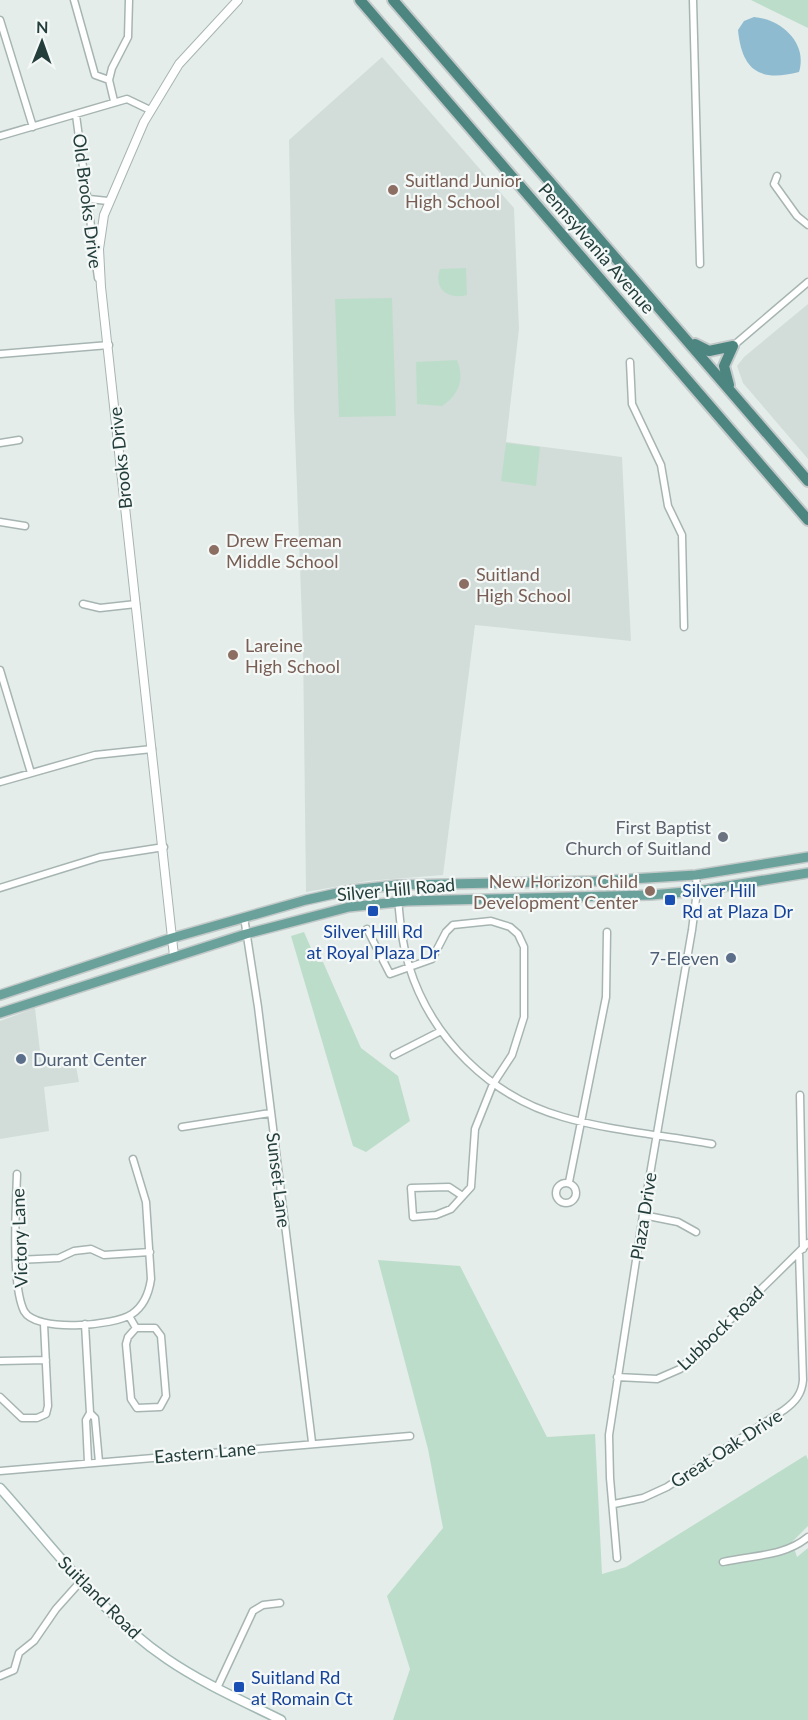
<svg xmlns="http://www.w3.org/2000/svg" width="808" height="1720" font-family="Lato,sans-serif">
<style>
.built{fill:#d2ddd9}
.green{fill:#bdddcb}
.water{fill:#8ebbd0}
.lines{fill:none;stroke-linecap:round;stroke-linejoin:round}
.minor-casing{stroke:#a7b5b2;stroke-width:9}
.tertiary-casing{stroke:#a7b5b2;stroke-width:10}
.secondary-casing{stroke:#a2b8b4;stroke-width:11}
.primary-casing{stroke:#c2c9c8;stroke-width:12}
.trunk-casing{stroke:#c2c9c8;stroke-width:14}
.minor{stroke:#fff;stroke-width:6}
.tertiary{stroke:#fff;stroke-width:8}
.secondary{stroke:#fff;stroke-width:8}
.primary{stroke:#6aa19b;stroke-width:9}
.trunk{stroke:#4d8580;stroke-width:10}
.education-dot{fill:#8d6e63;stroke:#f4f9f8;stroke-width:2}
.worship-dot{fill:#6b7280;stroke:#f4f9f8;stroke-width:2}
.transit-dot{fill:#1a4fb4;stroke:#f4f9f8;stroke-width:2}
.service-dot{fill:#5c6f8a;stroke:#f4f9f8;stroke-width:2}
.labels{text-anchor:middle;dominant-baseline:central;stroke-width:4.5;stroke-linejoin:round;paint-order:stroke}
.education-label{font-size:18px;fill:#785e54;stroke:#f4f9f8;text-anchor:start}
.street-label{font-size:18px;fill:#243e3b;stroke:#f4f9f8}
.worship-label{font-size:18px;fill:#5b616d;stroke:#f4f9f8;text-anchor:end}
.transit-label{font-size:18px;fill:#164399;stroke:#f4f9f8;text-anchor:start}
.service-label{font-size:18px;fill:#4e5e75;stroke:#f4f9f8;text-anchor:end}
</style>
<rect width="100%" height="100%" fill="#e4edea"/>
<path class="built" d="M382,57L514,208L519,329L506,442L622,457L631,641L475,625L443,875L368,881L306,892L303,646L294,409L289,140Z
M808,304V459L743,383L737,366L744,357Z
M35,1008L41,1060L74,1056L79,1082L44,1087L49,1131L0,1139V1021Z"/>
<path class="green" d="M751,0H808V28Z
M466,268L467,295C448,300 433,289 440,269Z
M392,298L396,416L339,417L335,299Z
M457,360C465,379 459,395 442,406L417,404L416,362Z
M506,443L540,447L536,486L501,481Z
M304,932L317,962H323L361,1048L398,1076L410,1121L366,1152L353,1146L291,936Z
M378,1260L460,1266L547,1437L595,1434L602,1574L626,1567L806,1455L808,1460V1526L792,1542L797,1557L808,1548V1720H393L410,1669L387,1596L443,1528L428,1449Z"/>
<path class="water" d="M754,17C780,19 808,42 799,72C760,82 742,71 738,30L744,21Z"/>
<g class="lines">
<g class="minor-casing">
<path id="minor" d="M74,0L95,75L109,80L114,101
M693,0L700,264
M0,20L33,127
M109,80L112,68L128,37L129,0
M76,115L98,278
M0,136L127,99L150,110
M777,176L774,184L797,216L808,225
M89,199L108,201
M733,346L808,282
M0,354L109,345
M630,362L632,404L661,465L668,506L682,535L684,627
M0,443L19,440
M0,522L25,526
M83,604L100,608L136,604
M0,670L31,773
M0,782L95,755L152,749
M397,885C399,912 401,940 409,966C431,1038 491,1097 563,1117C611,1131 663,1135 712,1144
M0,888L100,857L164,847
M244,917L258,1007L312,1442
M367,929L390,974L432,959L446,932L453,925L491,921L510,927L518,934L524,947V1017L512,1055L493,1084L475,1129L471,1187L451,1209L436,1215L413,1217L411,1188L449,1187L461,1195
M394,1055L441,1031
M800,1095L803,1249
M182,1127L270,1113
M17,1174C16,1206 11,1284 24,1311C36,1333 114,1326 132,1314C144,1306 149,1293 151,1279L146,1202L133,1159
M569,1182L606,997L607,932
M556 1193a10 10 0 1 1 20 0a10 10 0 1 1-20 0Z
M643,1215L678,1222L696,1232
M17,1260L59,1258L74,1251L91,1249L104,1255L150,1252
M129,1316L136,1328L128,1337L126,1344L131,1399L137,1408L160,1407L166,1396L161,1336L155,1328H136
M85,1324L90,1413L86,1420L88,1462
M0,1361L46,1360
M617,1377L657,1379L680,1369L808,1243
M0,1397L22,1418H37L46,1414L48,1406L44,1324
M90,1413L95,1418L99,1462
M0,1471L410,1436
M614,1504L643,1498L667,1487L784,1410C795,1402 802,1394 803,1380L799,1252
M617,1558L610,1478L609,1435L643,1215L692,930L697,891L696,875
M723,1562C752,1555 784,1557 808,1537
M0,1676L14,1670L19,1653L34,1641L56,1609L81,1581
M217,1688L253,1611L263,1605L280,1603"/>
</g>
<g class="tertiary-casing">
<path id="tertiary" d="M174,956L101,287L99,249L104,215L144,122L179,64L238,0"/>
</g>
<g class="secondary-casing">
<path id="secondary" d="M0,1488C53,1547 101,1614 167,1659C202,1683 243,1701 281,1720"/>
</g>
<g class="primary-casing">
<path id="primary" d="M0,995L172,938L306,900L351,890L397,885L598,881L696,875L808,857
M0,1013L246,934L349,907L407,901L651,895L697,891L808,873"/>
</g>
<g class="trunk-casing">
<path id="trunk" d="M360,0L808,520
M393,0L808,481
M695,344L709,351L733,346
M729,385L724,366L733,346"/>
</g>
<use href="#minor" class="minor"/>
<use href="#tertiary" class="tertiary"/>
<use href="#secondary" class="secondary"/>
<use href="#primary" class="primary"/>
<use href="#trunk" class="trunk"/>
</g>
<g class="education-dot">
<circle cx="393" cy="190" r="6"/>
<circle cx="214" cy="550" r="6"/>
<circle cx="464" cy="584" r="6"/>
<circle cx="233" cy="655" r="6"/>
<circle cx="650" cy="891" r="6"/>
</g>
<circle class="worship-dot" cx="723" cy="837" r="6"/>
<g class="transit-dot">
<rect x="664" y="894" width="12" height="12" rx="3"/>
<rect x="367" y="905" width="12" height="12" rx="3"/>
<rect x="233" y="1681" width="12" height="12" rx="3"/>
</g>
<g class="service-dot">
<circle cx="731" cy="958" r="6"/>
<circle cx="21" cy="1059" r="6"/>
</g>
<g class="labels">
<g class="education-label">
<text x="405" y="180">Suitland Junior<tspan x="405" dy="21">High School</tspan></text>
<text x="226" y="540">Drew Freeman<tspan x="226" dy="21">Middle School</tspan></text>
<text x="476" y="574">Suitland<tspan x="476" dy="21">High School</tspan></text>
<text x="245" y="645">Lareine<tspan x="245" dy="21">High School</tspan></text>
<text x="638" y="881" text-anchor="end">New Horizon Child<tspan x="638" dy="21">Development Center</tspan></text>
</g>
<g class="street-label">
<text transform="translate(88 201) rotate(83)">Old Brooks Drive</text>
<text transform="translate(597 248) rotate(49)">Pennsylvania Avenue</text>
<text transform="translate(120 458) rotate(-96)">Brooks Drive</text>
<text transform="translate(396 889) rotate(-5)">Silver Hill Road</text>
<text transform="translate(279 1180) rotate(83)">Sunset Lane</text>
<text transform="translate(643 1216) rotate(-81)">Plaza Drive</text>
<text transform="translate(19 1238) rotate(-92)">Victory Lane</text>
<text transform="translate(720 1328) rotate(-44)">Lubbock Road</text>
<text transform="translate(726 1448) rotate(-33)">Great Oak Drive</text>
<text transform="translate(205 1452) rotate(-5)">Eastern Lane</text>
<text transform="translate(100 1597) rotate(45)">Suitland Road</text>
</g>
<g class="worship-label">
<text x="711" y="827">First Baptist<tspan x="711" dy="21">Church of Suitland</tspan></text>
</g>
<g class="transit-label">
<text x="682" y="890">Silver Hill<tspan x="682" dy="21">Rd at Plaza Dr</tspan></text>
<text x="373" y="931" text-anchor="middle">Silver Hill Rd<tspan x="373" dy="21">at Royal Plaza Dr</tspan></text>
<text x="251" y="1677">Suitland Rd<tspan x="251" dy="21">at Romain Ct</tspan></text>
</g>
<g class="service-label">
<text x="719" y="958">7-Eleven</text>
<text x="33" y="1059" text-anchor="start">Durant Center</text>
</g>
</g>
<g transform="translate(42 42) rotate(1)" stroke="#f4f9f8" stroke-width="4.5" paint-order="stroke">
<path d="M0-4.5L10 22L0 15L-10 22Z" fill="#243e3b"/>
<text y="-9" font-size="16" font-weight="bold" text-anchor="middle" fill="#243e3b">N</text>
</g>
</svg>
